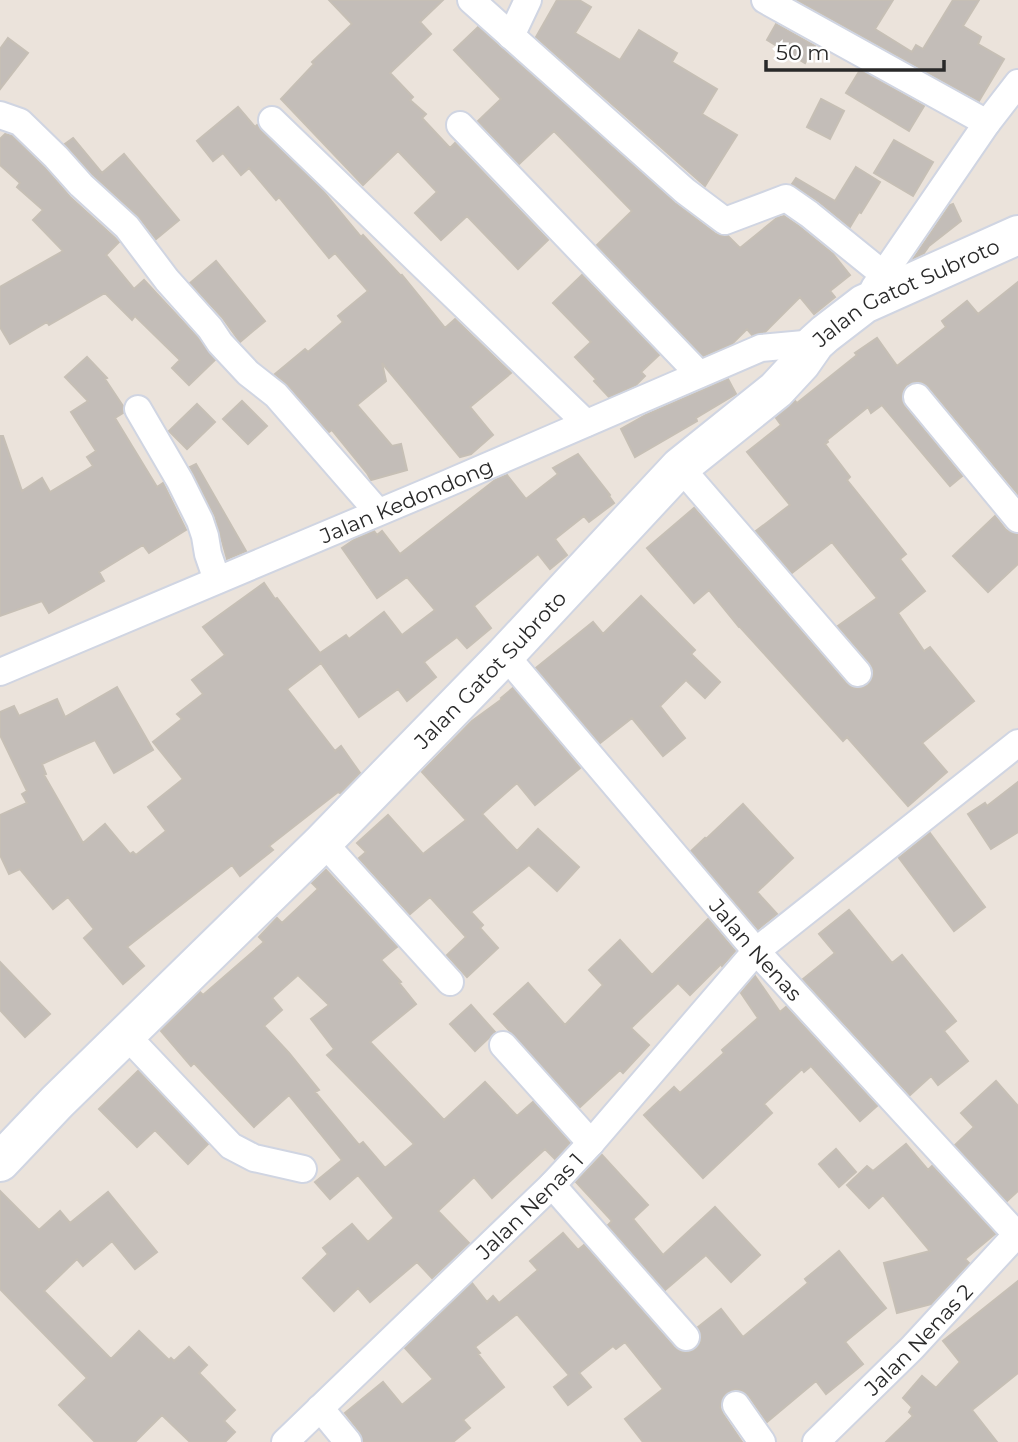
<svg xmlns="http://www.w3.org/2000/svg" width="1018" height="1442" font-family="Montserrat,sans-serif">
<style>
.building{fill:#c3bdb8;stroke:#c6bfb5;stroke-width:2;fill-rule:evenodd}
.lines{fill:none;stroke-linecap:round;stroke-linejoin:round}
.minor-casing{stroke:#d0d5e2;stroke-width:30}
.secondary-casing{stroke:#d0d5e2;stroke-width:42}
.minor{stroke:#fff;stroke-width:26}
.secondary{stroke:#fff;stroke-width:38}
.labels{text-anchor:middle;dominant-baseline:central;stroke-width:5;stroke-linejoin:round;paint-order:stroke}
.street-label{font-size:21px;fill:#292929;stroke:#fff}
</style>
<rect width="100%" height="100%" fill="#ebe3db"/>
<path class="building" d="M329,0H443L420,22L431,34L390,73L413,97L410,100L426,114L422,118L450,148L455,143L548,240L518,269L467,216L441,240L415,213L437,192L398,151L363,185L281,99L314,64L312,62L352,24Z
M557,0H579L591,7L575,33L620,60L639,30L677,53L672,62L717,89L702,114L737,135L705,186L536,37Z
M797,0H893L875,29L912,52L916,45L923,49L953,0H979L963,26L981,37L978,44L1004,59L979,101Z
M776,24L815,46L805,63L767,40Z
M478,27L675,203L716,234L722,236H728L740,248L777,218L784,216L800,227L833,254L850,275L830,291L835,297L814,314L800,297L765,332L752,335L747,329L732,344L703,356L597,245L632,211L554,131L519,164L478,121L501,99L454,50Z
M8,38L28,53L0,89V49Z
M860,70L924,106L909,131L846,93Z
M821,99L844,111L830,139L807,127Z
M238,107L255,127L257,125L261,131L323,191L361,237L363,235L401,276L402,275L445,328L455,319L511,373L470,407L493,435L471,454L460,457L382,363L386,381L357,405L392,446L401,444L407,470L371,480L367,473L332,430L329,432L288,385L275,374L305,349L308,352L343,322L338,316L368,291L335,253L329,258L279,197L276,200L249,168L241,175L223,153L213,161L197,141Z
M5,134L12,136L45,168L70,197L115,238L119,242L106,255L134,289L144,280L198,338L215,360L189,385L172,368L180,360L135,316L132,320L105,293L49,325L47,322L10,344L0,327V287L63,251L33,220L43,210L17,187L20,183L0,165V139Z
M73,138L102,173L124,154L179,220L156,239L138,216L92,174L65,144Z
M894,140L933,162L913,196L874,173Z
M856,167L880,182L861,213L859,212L850,227L818,201L792,184L796,178L835,201Z
M953,204L961,221L929,246L924,253L914,258L950,205Z
M216,261L265,321L240,342L222,317L190,283Z
M582,275L659,355L641,372L645,376L636,385L609,397L594,381L596,379L575,357L591,342L553,303Z
M1018,282V494L929,387L922,382H914L906,385L902,392V400L905,407L962,476L950,486L882,405L871,413L868,407L827,440L828,442L825,444L850,477L847,480L906,554L900,559L925,591L898,613L924,651L930,647L974,701L922,743L947,772L908,806L847,737L843,741L740,627H739L709,590L694,603L647,548L694,508L846,683L853,688H862L868,685L873,677L874,671L870,663L838,626L877,598L832,542L792,573L756,531L790,505L747,452L781,425L776,418L795,401L797,403L857,355L855,353L877,338L897,366L946,327L942,321L967,301L978,314Z
M87,357L107,378L105,379L123,406V413L115,418L157,487L163,483L186,530L149,553L143,545L99,572L104,581L49,613L42,601L0,616V436H3L22,491L42,478L50,492L93,466L87,457L96,451L71,412L88,401L65,377Z
M728,379L736,394L696,418L697,421L635,457L621,429L646,415Z
M242,401L267,426L248,444L223,419Z
M197,404L215,422L187,449L169,431Z
M578,454L610,495L609,496L614,503L589,522L584,516L555,539L567,555L550,569L538,554L474,606L491,628L467,648L457,637L424,662L436,677L407,701L398,689L359,717L321,663L287,689L335,751L341,746L360,773L340,793L338,792L269,846L273,850L240,876L232,865L127,947L144,966L123,984L84,938L94,929L68,897L53,909L20,869L9,874L0,855V815L27,803L22,794L27,791L0,735V712L14,706L19,716L57,699L65,717L117,687L153,750L114,773L95,740L42,764L46,774L44,775L83,843L105,824L130,854L133,852L136,855L166,831L148,807L183,779L153,742L182,719L177,714L203,694L192,680L225,655L203,627L264,583L275,599L277,598L320,653L346,635L349,639L384,612L402,635L435,610L407,577L377,598L342,548L354,540L374,531L377,535L382,531L400,554L495,480L507,475L526,499L558,474L553,468Z
M196,464L246,551L227,559L215,516L190,467Z
M995,516L1006,530L1012,533L1018,534V564L988,592L953,556Z
M641,596L695,650L691,654L720,682L705,698L686,680L660,706L685,738L663,756L632,718L600,743L536,668L593,622L603,634Z
M513,688L580,768L535,805L517,783L482,814L517,851L538,829L579,867L557,891L529,865L471,912L483,925L480,928L498,948L467,977L447,955L466,937L430,897L410,914L359,858L366,852L357,843L388,815L423,854L466,820L422,772L472,721L502,699L501,698Z
M1018,782V832L991,849L968,814L985,803L987,806Z
M743,804L793,858L757,892L777,914L758,929L691,851L705,838L706,839Z
M930,833L985,907L954,931L899,858Z
M326,870L397,947L381,960L401,982L399,983L416,1004L370,1042L444,1120L485,1082L517,1116L533,1102L570,1143L555,1159L545,1149L492,1198L474,1177L438,1211L469,1243L432,1278L417,1262L370,1302L358,1288L334,1311L303,1278L328,1254L323,1248L352,1224L368,1242L394,1218L358,1175L330,1199L315,1182L342,1160L289,1095L254,1127L194,1063L191,1066L161,1031L200,992L203,995L264,942L259,937L277,918L282,923L318,889L312,883ZM298,975L329,1005L311,1019L334,1049L327,1055L414,1144L385,1168L363,1142L359,1145L315,1092L319,1090L289,1053L264,1026L282,1010L272,998Z
M849,910L892,963L902,955L956,1021L944,1031L968,1061L938,1085L931,1076L910,1095L803,979L835,953L819,934Z
M708,919L735,951L722,966L721,964L690,995L678,983L631,1028L649,1045L623,1073L620,1070L580,1107L494,1014L528,983L565,1025L603,985L589,970L620,940L652,975Z
M0,962L50,1014L25,1037L0,1010Z
M755,976L780,1012L786,1007L877,1106L860,1121L811,1066L804,1072L802,1069L764,1104L772,1113L703,1178L644,1115L674,1087L680,1093L724,1053L722,1050L758,1018L741,993Z
M471,1005L495,1032L475,1051L450,1024Z
M138,1071L208,1144L188,1164L155,1130L137,1147L99,1109Z
M996,1081L1018,1106V1191L1007,1201L955,1145L974,1127L961,1113Z
M906,1144L928,1170L932,1166L995,1234L965,1259L969,1263L931,1304L897,1313L884,1263L930,1251L883,1195L869,1208L847,1185L867,1166L873,1171Z
M836,1149L856,1172L839,1187L819,1164Z
M602,1155L648,1205L633,1219L663,1255L715,1207L760,1255L731,1282L706,1255L665,1290L608,1225L612,1221L576,1182Z
M0,1191L39,1230L60,1211L70,1223L108,1192L157,1252L135,1269L112,1241L83,1266L77,1259L44,1291L111,1359L139,1331L169,1360L171,1358L174,1361L189,1347L207,1365L199,1373L235,1410L224,1421L235,1432L225,1442H190L162,1415L135,1442H95L59,1405L87,1378L0,1289Z
M563,1233L578,1250L584,1245L674,1347L682,1352H690L697,1348L701,1341V1335L698,1327L721,1309L743,1337L808,1283L805,1279L839,1251L886,1308L845,1342L863,1364L826,1394L816,1381L767,1422L749,1396L743,1391L735,1389L726,1393L722,1399L720,1407L723,1414L742,1442H643L625,1419L663,1389L625,1342L616,1349L613,1346L579,1373L591,1387L568,1405L554,1387L569,1375L517,1314L475,1347L480,1353L478,1354L504,1387L463,1420L470,1428L453,1442H363L360,1432L345,1413L383,1382L402,1405L433,1379L405,1348L472,1283L487,1302L493,1296L499,1303L538,1270L530,1261Z
M1018,1281V1373L972,1410L997,1442H886L913,1416L909,1412L912,1407L903,1398L922,1376L936,1388L960,1362L943,1341Z"/>
<g class="lines">
<g class="minor-casing">
<g id="minor">
<path d="M471,0L685,191L725,221L786,198L809,214L883,274"/>
<path d="M765,0L987,123"/>
<path d="M511,36L528,0"/>
<path d="M0,115L20,122L56,157L81,185L127,227L167,280L210,328L220,343L248,373L276,395L378,512"/>
<path d="M272,120L586,423"/>
<path d="M460,125L699,374"/>
<path d="M874,288L987,123L1018,83"/>
<path d="M917,397L1018,519"/>
<path d="M138,409L180,481L200,521L205,536L208,554L217,580"/>
<path d="M680,467L858,673"/>
<path id="s1" d="M505,655L756,951L1018,1236"/>
<path id="s2" d="M0,672L439,487L761,348L815,343"/>
<path d="M323,842L450,982"/>
<path d="M126,1035L231,1146L254,1158L303,1169"/>
<path d="M503,1045L591,1143"/>
<path d="M552,1185L686,1337"/>
<path d="M736,1405L762,1442"/>
<path d="M320,1408L348,1442"/>
<path id="s3" d="M285,1442L552,1185L591,1143L756,951L1018,743"/>
<path id="s4" d="M816,1442L912,1348L1018,1233"/>
</g>
</g>
<g class="secondary-casing">
<g id="secondary">
<path id="s5" d="M0,1162L57,1102L323,842L505,655L680,467L776,390L801,363L815,343L825,334L864,304L1018,235"/>
</g>
</g>
<use href="#minor" class="minor"/>
<use href="#secondary" class="secondary"/>
</g>
<g class="labels">
<g class="street-label">
<text stroke="none"><textPath href="#s5" startOffset="1262">Jalan Gatot Subroto</textPath></text>
<text stroke="none"><textPath href="#s2" startOffset="441">Jalan Kedondong</textPath></text>
<text stroke="none"><textPath href="#s5" startOffset="695">Jalan Gatot Subroto</textPath></text>
<text stroke="none"><textPath href="#s1" startOffset="387">Jalan Nenas</textPath></text>
<text stroke="none"><textPath href="#s3" startOffset="340">Jalan Nenas 1</textPath></text>
<text stroke="none"><textPath href="#s4" startOffset="145">Jalan Nenas 2</textPath></text>
</g>
</g>
<path d="M766 60v10h178v-10" fill="none" stroke="#292929" stroke-width="3.5"/>
<text x="776" y="60" font-size="21" fill="#292929" stroke="#ffffff" stroke-width="5" paint-order="stroke">50 m</text>
</svg>
